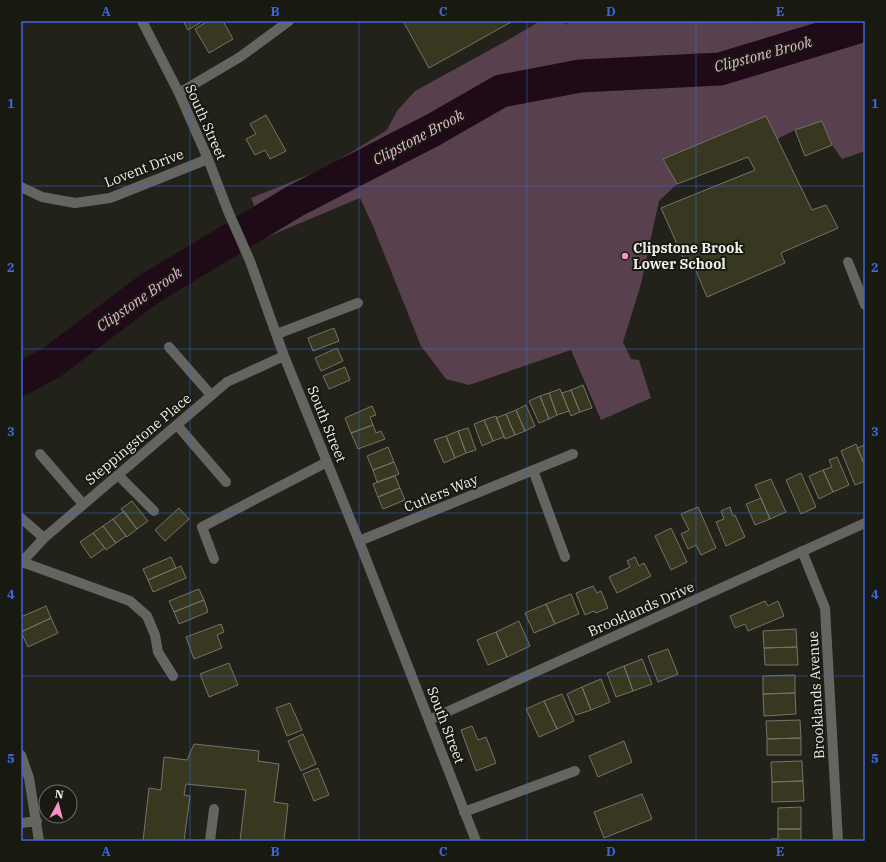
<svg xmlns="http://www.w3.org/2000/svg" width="886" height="862" font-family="'IBM Plex Serif',serif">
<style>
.green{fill:#59404e}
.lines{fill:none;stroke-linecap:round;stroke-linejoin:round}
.river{stroke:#1f0b17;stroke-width:33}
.building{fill:#37381f;stroke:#73746a}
.minor{stroke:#646460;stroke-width:10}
.grid{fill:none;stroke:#3c66da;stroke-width:1;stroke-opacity:0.55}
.poi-dot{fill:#f890cb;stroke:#181911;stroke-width:1.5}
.labels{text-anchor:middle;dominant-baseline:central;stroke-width:4;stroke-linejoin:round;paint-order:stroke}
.street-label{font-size:14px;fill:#edeee8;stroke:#181911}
.poi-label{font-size:14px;font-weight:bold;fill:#edeee8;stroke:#181911;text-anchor:start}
.water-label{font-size:15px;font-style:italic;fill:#eab5d1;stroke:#181911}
.neatline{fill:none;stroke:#3c66da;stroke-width:1.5}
.grid-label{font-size:13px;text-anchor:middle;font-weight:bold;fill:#3c66da}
</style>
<rect width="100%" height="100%" fill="#22221a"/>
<path class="green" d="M540,21H561L568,25L566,21H752L754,23L763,21H865V151L842,159L832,145L822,121L795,130L777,139L766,116L663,159L677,184L659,201L641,284L623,342L631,359L639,360L651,398L601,420L571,350L469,385L446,379L421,346L373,226L360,198L267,237L251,198L326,168L387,130L397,111L415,91L508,40Z"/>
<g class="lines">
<path class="river" d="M21,379L51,363L149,289L295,201L433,130L501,91L580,76L720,69L865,25"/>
</g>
<path class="building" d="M183,21H203L188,30Z
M208,21H223L233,39L209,53L195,29Z
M403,21H513L429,68Z
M266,115L286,151L270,159L265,150L255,155L246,139L256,134L250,124Z
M766,116L812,210L826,205L838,228L781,253L785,263L707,297L691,259L684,260L661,208L755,170L748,157L677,184L663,159Z
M822,121L832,145L805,156L795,130Z
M334,328L339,341L313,351L308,338Z
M337,348L343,361L321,371L315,358Z
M345,367L350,380L329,389L323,376Z
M583,385L592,408L580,412L571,390Z
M560,389L569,411L557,415L549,393Z
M571,390L580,412L571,416L562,393Z
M549,393L557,415L549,419L540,396Z
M540,396L549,419L539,423L529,401Z
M526,405L535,426L525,431L516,410Z
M372,406L376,415L370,417L373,425L351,433L345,418Z
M516,410L525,431L515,435L506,414Z
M506,414L515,435L505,439L496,418Z
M496,416L504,437L493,441L484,420Z
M484,420L493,441L482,446L474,424Z
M373,425L376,433L381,431L385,439L358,449L351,433Z
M468,428L476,450L466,453L458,431Z
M458,431L466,453L455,458L446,436Z
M446,436L455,458L444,463L434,440Z
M856,444L865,466V481L855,485L841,451Z
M865,445V466L857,448Z
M388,447L394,462L373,470L367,456Z
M837,457L849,485L833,492L823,470L832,467L829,460Z
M394,462L399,474L377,482L373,470Z
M823,470L833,492L819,499L809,476Z
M801,473L816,507L801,514L786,480Z
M395,476L400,488L378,497L373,484Z
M771,479L786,512L770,519L755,485Z
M400,488L405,500L383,509L378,497Z
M761,498L770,519L755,525L746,504Z
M132,501L148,521L137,529L121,509Z
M698,507L716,548L701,555L696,545L688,549L681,534L689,530L681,514Z
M730,507L733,516L735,515L745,537L726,546L716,522L724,519L721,511Z
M179,508L189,519L165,541L155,530Z
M124,511L137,529L127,537L113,519Z
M113,519L126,536L116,543L103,526Z
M103,526L116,543L106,550L93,533Z
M671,528L687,562L671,570L655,536Z
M93,533L105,548L91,558L80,542Z
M171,557L176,568L148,580L143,569Z
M635,557L639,566L644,563L651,576L617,593L609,577L630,567L627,561Z
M181,566L186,578L153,592L148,580Z
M593,586L597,593L601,591L608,608L596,613L594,611L585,615L576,593Z
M199,589L204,600L174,612L169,601Z
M571,594L579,614L555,624L546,604Z
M204,600L208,612L179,624L174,612Z
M765,601L768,606L778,601L784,616L748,631L745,624L735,628L730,616Z
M546,604L555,624L534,633L525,613Z
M46,606L51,618L21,632V617Z
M51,618L58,633L28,647L21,632Z
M519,621L530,646L507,657L496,632Z
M221,624L224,632L217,635L222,648L194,659L186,637Z
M796,629L797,647L764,648L763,631Z
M496,632L507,657L488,665L477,640Z
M797,647L798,665H765L764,648Z
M668,649L678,674L658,682L648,656Z
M642,659L652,684L633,691L624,666Z
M229,663L238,685L209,697L200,674Z
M624,666L633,691L616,697L607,673Z
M795,675V693L763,694V676Z
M601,679L610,702L591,710L582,687Z
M582,687L591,710L576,715L567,694Z
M795,693L796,714L764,716L763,694Z
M562,694L574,721L557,729L544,701Z
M544,701L557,729L539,737L526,709Z
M290,703L302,730L287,736L276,708Z
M800,720L801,738L767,739L766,721Z
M472,726L478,740L486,737L496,763L476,771L461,730Z
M303,734L316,764L301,771L288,741Z
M801,738V755H767V739Z
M624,741L632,762L598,777L589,756Z
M194,744L259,751L258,761L279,764L274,802L288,804L284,841H240L246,790L186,784L184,795L190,796L184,841H143L149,788L161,790L164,757L187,760Z
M802,761L803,781L772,782L771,762Z
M318,768L329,795L314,801L303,774Z
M803,781L804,801L772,802V782Z
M642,794L652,819L604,838L594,812Z
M801,807V829H778V808Z
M778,829H801V841H771V839H778Z"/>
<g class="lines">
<path class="minor" d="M142,21L179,93L208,159L228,211L250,261L284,356L359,541L476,841
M179,93L240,57L289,21
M21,187L42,197L75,203L110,198L208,159
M848,262L865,305
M277,334L358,303
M169,347L211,395
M177,425L226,482
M40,454L83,504
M533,470L565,557
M118,475L154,511
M21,518L44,538
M359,541L573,454
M802,551L825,608L838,841
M214,559L202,527L327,462
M22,562L130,601L147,616L155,635L158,652L173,676
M21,563L44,538L227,382L284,356
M429,720L865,523
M21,755L29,778L39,841
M464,812L575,771
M21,823L37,821
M210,841L214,809"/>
</g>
<path class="grid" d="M190,21V841M359,21V841M527,21V841M696,21V841M21,186H865M21,349H865M21,513H865M21,676H865"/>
<circle class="poi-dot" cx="625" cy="256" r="4"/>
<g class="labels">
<g class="street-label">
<text transform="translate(206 122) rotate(66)">South Street</text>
<text transform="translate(144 168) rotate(-21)">Lovent Drive</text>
<text transform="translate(327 424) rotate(68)">South Street</text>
<text transform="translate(138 439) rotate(-40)">Steppingstone Place</text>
<text transform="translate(441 493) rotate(-22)">Cutlers Way</text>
<text transform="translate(641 609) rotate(-24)">Brooklands Drive</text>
<text transform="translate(816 695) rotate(-93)">Brooklands Avenue</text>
<text transform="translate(446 725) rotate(69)">South Street</text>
</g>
<g class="poi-label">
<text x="633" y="248">Clipstone Brook<tspan x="633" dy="16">Lower School</tspan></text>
</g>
<g class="water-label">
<text transform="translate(763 54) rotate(-15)">Clipstone Brook</text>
<text transform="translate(418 137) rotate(-28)">Clipstone Brook</text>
<text transform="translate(139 299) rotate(-35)">Clipstone Brook</text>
</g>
</g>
<rect width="886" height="862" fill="none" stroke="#181911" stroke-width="44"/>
<g transform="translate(58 804) rotate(7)"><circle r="19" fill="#181911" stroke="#6d6e67"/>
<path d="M0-3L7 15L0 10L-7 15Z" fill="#f890cb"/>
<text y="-6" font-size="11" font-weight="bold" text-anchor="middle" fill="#edeee8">N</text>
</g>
<rect x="22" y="22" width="842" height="818" class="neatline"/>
<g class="grid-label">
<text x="106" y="16">A</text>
<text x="275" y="16">B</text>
<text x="443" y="16">C</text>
<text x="611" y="16">D</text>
<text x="780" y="16">E</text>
<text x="11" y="108">1</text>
<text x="875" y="108">1</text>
<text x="11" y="272">2</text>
<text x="875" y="272">2</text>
<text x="11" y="436">3</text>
<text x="875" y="436">3</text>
<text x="11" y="599">4</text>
<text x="875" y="599">4</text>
<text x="11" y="763">5</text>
<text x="875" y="763">5</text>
<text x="106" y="856">A</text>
<text x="275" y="856">B</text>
<text x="443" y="856">C</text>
<text x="611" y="856">D</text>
<text x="780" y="856">E</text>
</g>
</svg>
